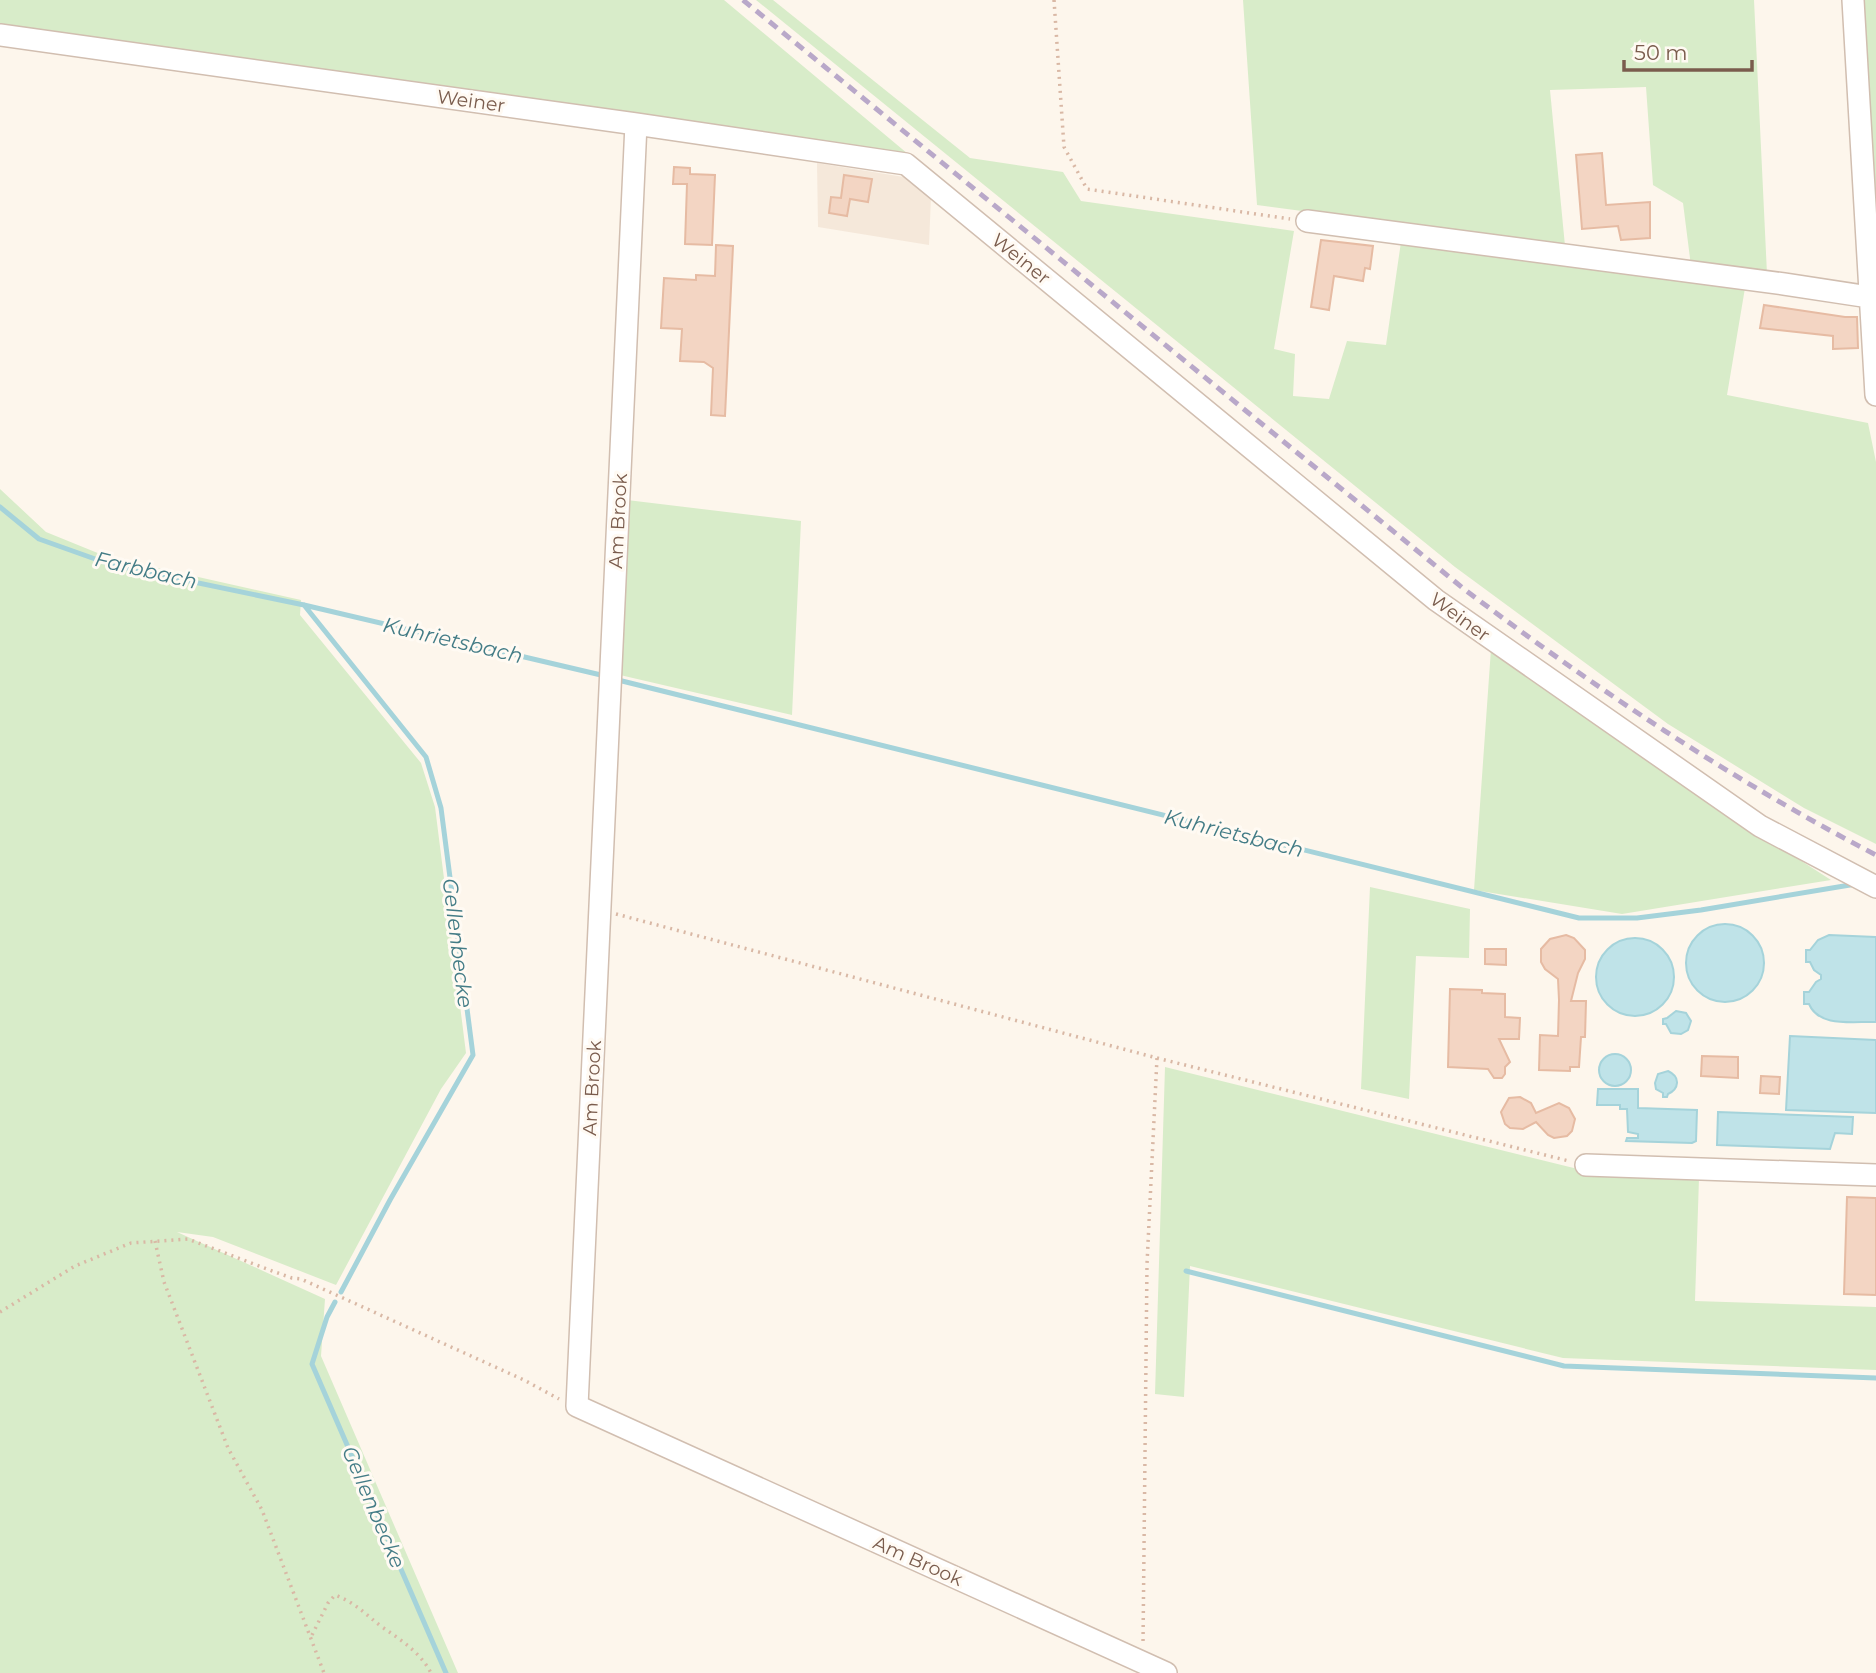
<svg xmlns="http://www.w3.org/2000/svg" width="1876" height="1673" font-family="Montserrat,sans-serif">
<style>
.residential{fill:#f5e8da}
.green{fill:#d8ecc9}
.water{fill:#bfe3e8;stroke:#a5d3da;stroke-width:2}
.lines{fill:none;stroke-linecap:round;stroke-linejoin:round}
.stream{stroke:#a5d3da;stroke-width:5}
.building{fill:#f3d5c3;stroke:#e6bba3;stroke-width:2}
.minor-casing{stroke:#d1beb0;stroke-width:24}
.path{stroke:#d9b8a5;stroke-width:3.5;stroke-dasharray:2 5;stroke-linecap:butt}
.minor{stroke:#fff;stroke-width:21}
.rail{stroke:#b9a8c9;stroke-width:5;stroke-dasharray:10 7;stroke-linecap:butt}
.labels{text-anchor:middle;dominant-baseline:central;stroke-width:6;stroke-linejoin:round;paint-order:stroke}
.street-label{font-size:19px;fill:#7a5c4d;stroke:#fffaf3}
.water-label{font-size:21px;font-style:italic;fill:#437c86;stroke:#fffaf3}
</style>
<rect width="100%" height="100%" fill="#fdf6ec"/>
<path class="residential" d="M817,163L904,177L931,197L929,245L818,227Z"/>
<path class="green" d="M0,0H724L908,154L0,27Z
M756,0H773L970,158L1063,172L1081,201L1294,231L1274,349L1295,354L1293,396L1329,399L1347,341L1386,345L1401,242L1745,288L1727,395L1868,423L1876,462V844L1804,808L1668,724L1455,567Z
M1243,0H1754L1767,274L1691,266L1683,203L1653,185L1646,87L1550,90L1565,246L1257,205Z
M1861,0H1876V240Z
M0,489L46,532L105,556L301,600L300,615L421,763L435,807L466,1053L441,1089L336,1285L213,1237L177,1232L325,1299L321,1356L458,1673H0Z
M627,500L801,521L792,715L620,675Z
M1491,649L1742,823L1831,880L1622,914L1474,890Z
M1370,887L1470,909L1469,958L1416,956L1409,1099L1361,1089Z
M1165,1067L1590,1172L1699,1178L1695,1301L1876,1307V1370L1563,1358L1190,1266L1184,1397L1155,1394Z"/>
<path class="water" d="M1686 963a39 39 0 1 1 78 0a39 39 0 1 1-78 0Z
M1829,935L1876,937V1022C1854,1021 1819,1028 1809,1004H1804V992H1809L1816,982L1821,979V975L1814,970L1810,962H1806V950H1810L1818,940Z
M1596 977a39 39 0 1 1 78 0a39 39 0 1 1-78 0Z
M1676,1011L1686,1013L1691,1021L1688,1030L1681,1034L1671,1033L1666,1024H1663V1019L1667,1018Z
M1790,1036L1876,1040V1113L1786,1110Z
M1599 1070a16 16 0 1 1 32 0a16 16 0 1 1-32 0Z
M1668,1071C1681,1077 1679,1089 1668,1094L1667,1097H1663V1093L1656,1089L1655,1083L1658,1074Z
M1598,1089H1638V1108L1697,1110L1696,1141L1692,1143L1626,1141L1627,1138H1638V1134L1628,1132L1627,1109H1620V1105H1597Z
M1718,1112L1853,1117L1852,1134L1835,1133L1830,1149L1717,1145Z"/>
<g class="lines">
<path class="stream" d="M0,507L39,539L112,565L304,605L601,675
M304,605L426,757L441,808L473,1055L390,1200L341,1292
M618,680L1579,918H1637L1701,910L1856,884
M1186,1271L1564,1366L1876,1378
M335,1302L327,1317L312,1364L446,1673"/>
</g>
<path class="building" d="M1602,153L1606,205L1650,202V238L1621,240L1618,226L1582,229L1576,155Z
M674,167L690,168V174L715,175L712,245L685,244L687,184H673Z
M844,175L872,179L868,202L850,199L847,216L829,213L831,197L841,198Z
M1321,240L1373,246L1370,269L1365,268L1363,281L1334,276L1329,310L1311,307Z
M716,245L733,246L725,416L711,415L713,368L704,362L680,361L682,329L661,328L664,278L696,280V275L715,276Z
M1764,305L1845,317H1857L1858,348L1833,349V336L1760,328Z
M1566,935L1574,938L1585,950V959L1578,973L1571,1001H1586L1585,1037H1581L1579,1067H1570V1071L1539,1070L1540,1035L1558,1036L1559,1000L1558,979L1545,969L1541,962V949L1550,939Z
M1485,949H1506V965L1485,964Z
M1450,989L1482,990V993L1505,994V1017L1520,1018L1519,1039H1499L1510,1062L1505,1067V1074L1502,1078H1494L1488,1069L1448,1067Z
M1702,1056L1738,1057V1078L1701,1076Z
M1761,1076L1780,1077L1779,1094L1760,1093Z
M1520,1097L1531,1103L1536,1113L1559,1103L1569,1108L1575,1119L1572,1131L1567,1136L1554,1138L1548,1135L1536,1122L1523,1129L1510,1128L1505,1124L1501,1112L1509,1098Z
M1847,1197L1876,1198V1295L1844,1294Z"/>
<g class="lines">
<g class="minor-casing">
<path id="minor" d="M1853,0L1876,395
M0,35L636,124L906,164L1436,600L1760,826L1876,887
M636,124L577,1406L1166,1673
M1307,221L1784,284L1876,298
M1586,1165L1876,1175"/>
</g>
<path class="path" d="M1054,0L1064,147L1087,189L1290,219
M616,914L1157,1058L1147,1264L1143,1644
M1157,1058L1569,1161
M155,1241L164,1282L228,1448L262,1510L324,1673
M0,1312L75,1266L131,1243L188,1239L275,1272L292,1278L301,1279L524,1380L559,1399
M312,1635L328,1603L335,1595C356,1603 365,1614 382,1627C401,1640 420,1652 431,1673"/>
<use href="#minor" class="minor"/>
<path class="rail" d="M743,0L1464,589C1595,688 1730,779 1876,855"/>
</g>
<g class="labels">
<g class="street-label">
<text transform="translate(471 101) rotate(8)">Weiner</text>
<text transform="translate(1021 259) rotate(39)">Weiner</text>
<text transform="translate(618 521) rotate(-87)">Am Brook</text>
<text transform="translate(1460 617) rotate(36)">Weiner</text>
<text transform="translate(592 1088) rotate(-87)">Am Brook</text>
<text transform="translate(918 1561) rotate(24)">Am Brook</text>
</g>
<g class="water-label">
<text transform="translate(146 570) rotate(13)">Farbbach</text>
<text transform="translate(453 640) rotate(13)">Kuhrietsbach</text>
<text transform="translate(1234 833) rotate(14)">Kuhrietsbach</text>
<text transform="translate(458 943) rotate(83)">Gellenbecke</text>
<text transform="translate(374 1507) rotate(67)">Gellenbecke</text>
</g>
</g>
<path d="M1624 60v10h128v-10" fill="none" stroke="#7a5c4d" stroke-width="3.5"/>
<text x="1634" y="60" font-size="21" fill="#7a5c4d" stroke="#fffaf3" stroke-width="5" paint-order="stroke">50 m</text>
</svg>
